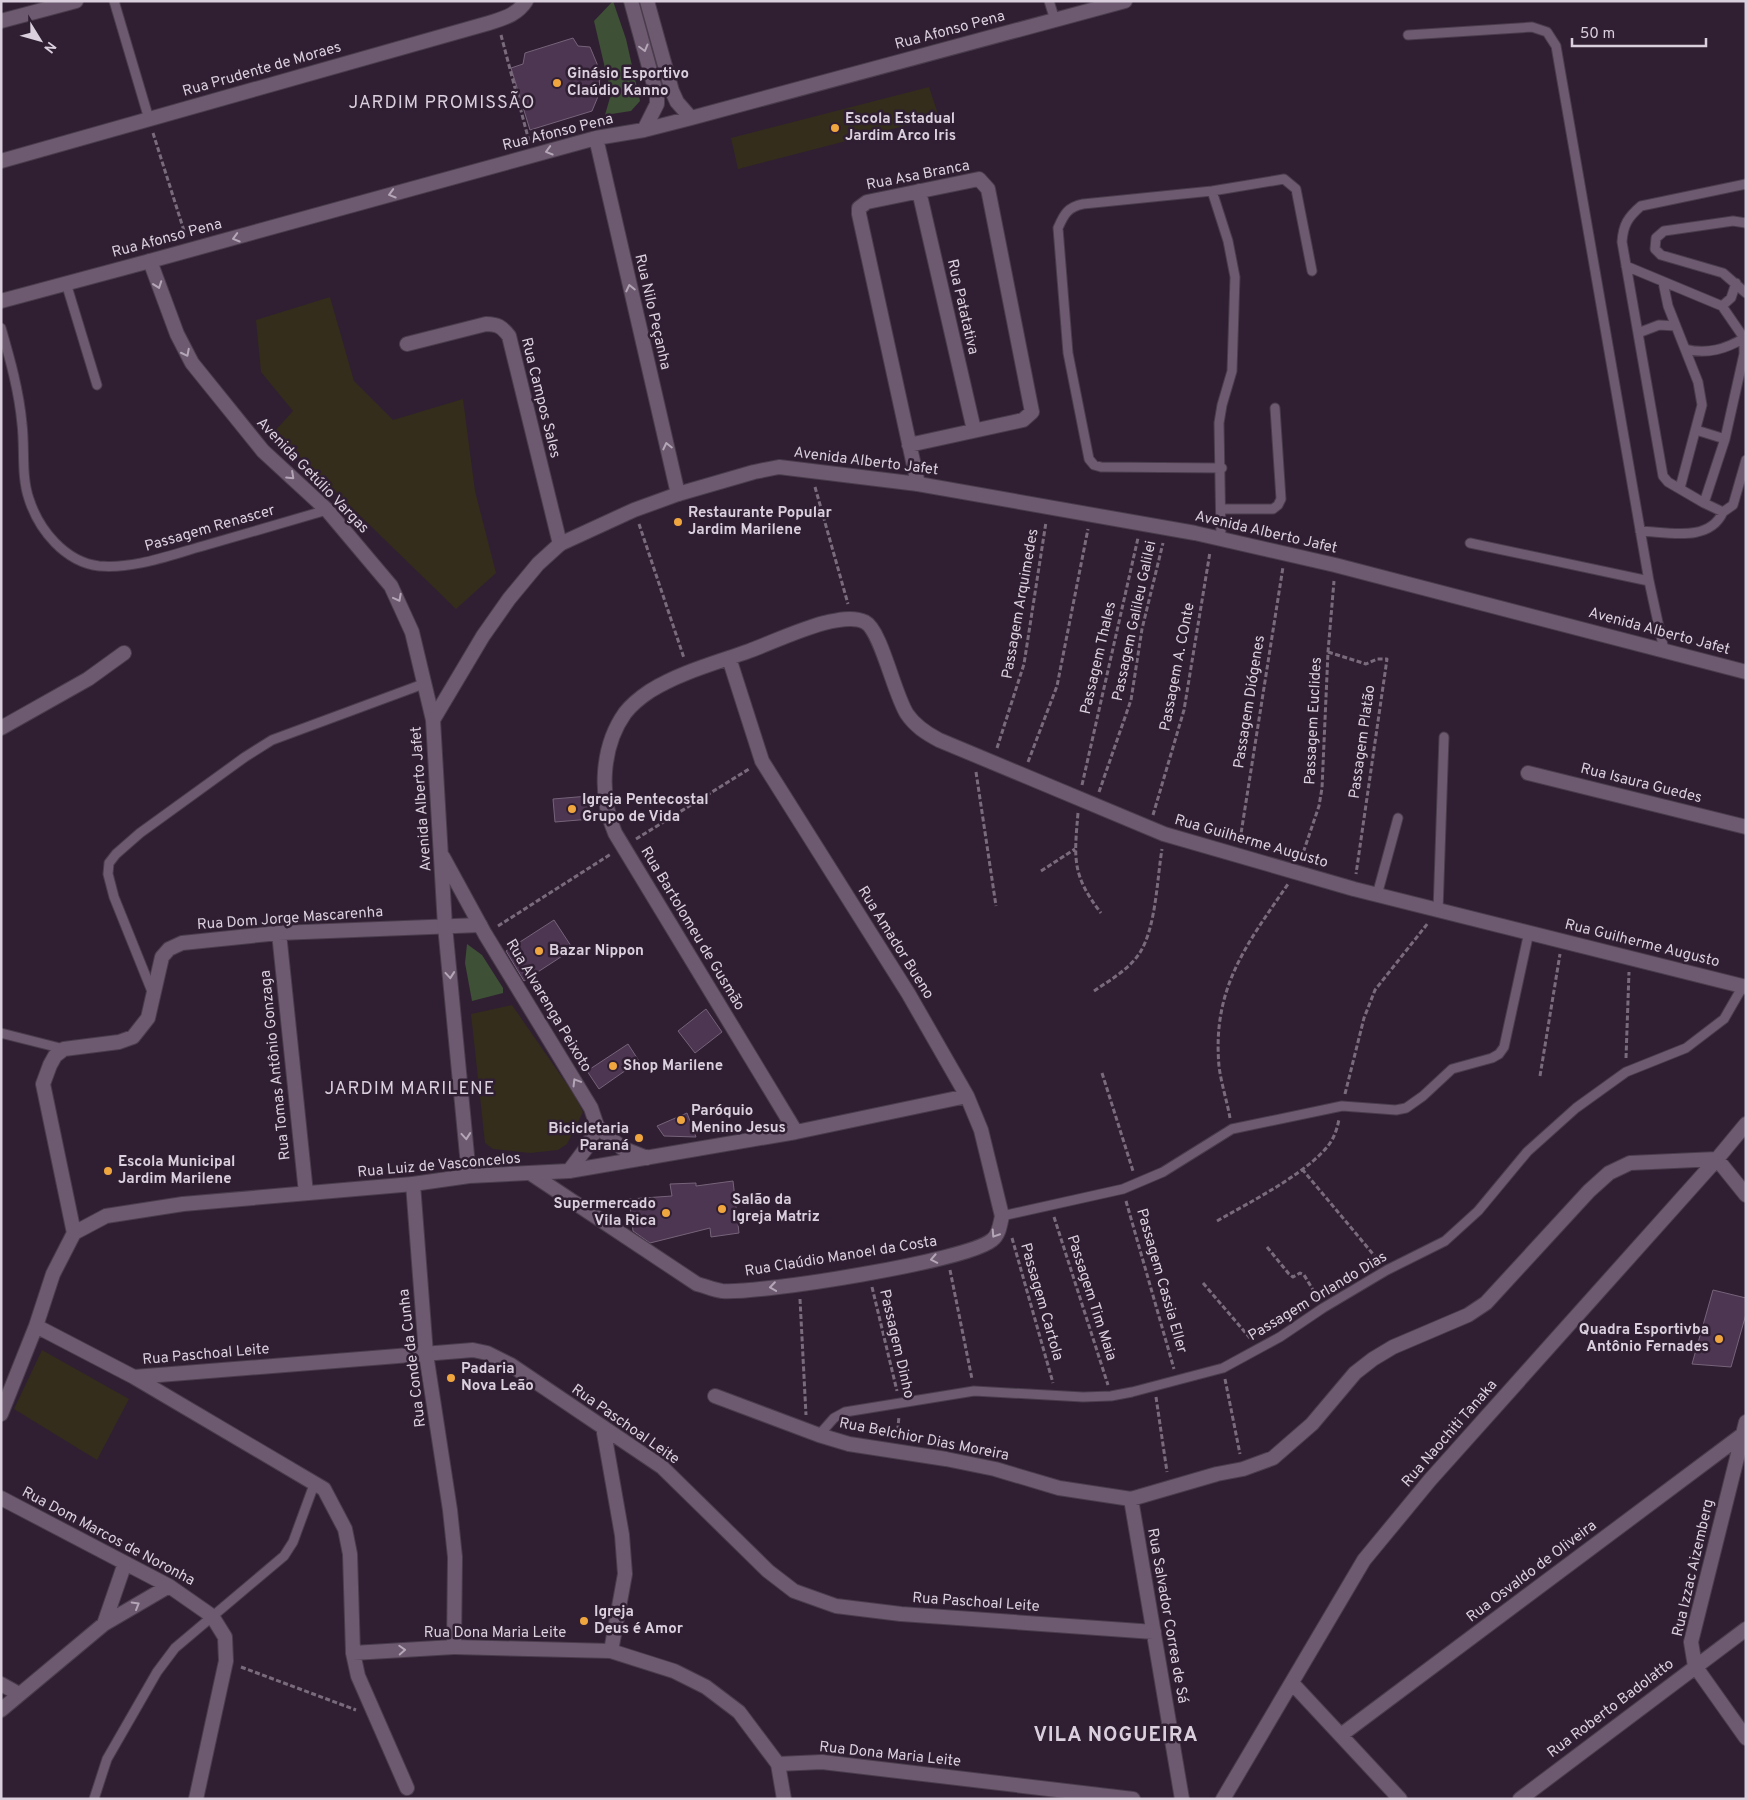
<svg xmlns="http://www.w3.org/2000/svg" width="1747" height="1800" font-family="Overpass,sans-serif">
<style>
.education{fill:#342d1c}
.green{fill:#3e5035}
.building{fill:#4d3651;stroke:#76637a}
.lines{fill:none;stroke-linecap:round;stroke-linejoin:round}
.service-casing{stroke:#4a3c4c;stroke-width:11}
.minor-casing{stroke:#4a3c4c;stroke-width:16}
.tertiary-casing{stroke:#4a3c4c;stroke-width:16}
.path{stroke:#7a6b7c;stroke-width:3;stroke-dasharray:5 2.5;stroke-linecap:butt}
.service{stroke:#6d5a71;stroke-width:9}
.minor{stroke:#6d5a71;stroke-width:14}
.tertiary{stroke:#6d5a71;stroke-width:14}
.oneway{stroke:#b4a6b7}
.poi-dot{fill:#f0a63f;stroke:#301f33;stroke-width:2}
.labels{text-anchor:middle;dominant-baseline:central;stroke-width:5;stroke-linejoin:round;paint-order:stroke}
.street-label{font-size:15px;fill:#dacfdc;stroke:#301f33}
.poi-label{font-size:15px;font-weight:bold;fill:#dacfdc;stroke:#301f33;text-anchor:start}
.quarter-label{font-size:18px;letter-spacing:1px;fill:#dacfdc;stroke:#301f33}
.district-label{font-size:20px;font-weight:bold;letter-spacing:1px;fill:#dacfdc;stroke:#301f33}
</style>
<rect width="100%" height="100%" fill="#301f33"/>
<path class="education" d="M929,87L939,117L738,169L731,138Z
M330,297L354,381L393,420L463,399L475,491L496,573L456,609L274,432L293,411L261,372L256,320Z
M512,1005L575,1096L583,1112L567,1144L558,1150L530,1153L493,1149L485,1143L471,1014Z
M42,1350L129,1399L97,1460L14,1409Z"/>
<path class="green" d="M613,1L626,39L640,101L631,111L605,115L611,94L594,21Z
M467,944L482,955L503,988V993L472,1001L465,963Z"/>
<path class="building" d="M573,38L578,46L590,47L600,71L599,94L592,111L530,130L511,68L523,64L525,53Z
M589,796L591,819L555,822L553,799Z
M554,920L573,949L524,981L506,951Z
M706,1009L722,1032L695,1053L678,1031Z
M628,1044L639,1061L599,1089L587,1071Z
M687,1113L696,1137L664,1136L657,1126Z
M733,1181L739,1233L711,1237L710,1228L650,1243L633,1231L629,1199L672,1196L670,1184L696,1183V1186Z
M1713,1290L1746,1298V1314L1731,1367L1692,1364Z"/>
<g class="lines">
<g class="service-casing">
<path id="service" d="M114,1L149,119
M1049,1L1055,20
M1408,35L1532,27L1547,32L1556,46L1649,581L1664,650
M1212,191L1228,241L1235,277L1232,371L1222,405L1219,423L1221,539
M1746,223L1733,221L1664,231L1656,238L1655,249L1661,255L1723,273L1746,293
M1626,266L1722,306L1744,338V354L1725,439L1704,503L1723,512L1733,505L1746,460
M1663,282L1668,306L1698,382L1702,405L1680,488
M66,283L97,385
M1722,306L1731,298L1736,283
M1,328C10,359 19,391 22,424C25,449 21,476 29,499C39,530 65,562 99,566C135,569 170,555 203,546C244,534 285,522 327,510
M1638,333L1659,325L1676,326
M1685,349C1707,355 1726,349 1746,337
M1696,430L1725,439
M1222,468L1101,467L1094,465L1089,459L1068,353L1058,228C1064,214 1068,207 1083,204L1212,191L1284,179L1296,189L1312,271
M1704,503L1668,482L1663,476L1622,242C1623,225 1628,217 1641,206L1746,184
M1221,509H1273L1278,505L1281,499L1275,408
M1640,531C1668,532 1709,543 1723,512
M1470,543L1649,581
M1377,895L1398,818
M1438,911L1444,737
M153,994L114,897L108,874L109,863L116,854L140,833L245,757L272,740L426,683
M1,1033L64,1049
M1002,1216L1123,1189L1163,1172L1232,1129L1342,1106L1396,1110L1406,1108L1423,1096L1452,1069L1492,1058L1499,1054L1504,1047L1529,932
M819,1435L834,1418L845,1412L974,1391L1083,1397L1111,1396L1132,1392L1223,1368L1280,1337L1323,1308L1387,1270L1445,1241L1478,1211L1527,1152L1576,1108L1626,1072L1686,1048L1724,1019L1743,986
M94,1799L107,1759L157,1672L175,1648L284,1556L293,1542L315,1482"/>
</g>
<g class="minor-casing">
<path id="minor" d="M631,1L657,96V104L644,130
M647,1L672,91L677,102L691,118
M1,21L76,1
M596,138L678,494
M919,191L974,430
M150,261L596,138L644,130L691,118L1125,1
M407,344L486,324C498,324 502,327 509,336L560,544
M909,445L1023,420L1032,412L988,189L979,179L867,202L859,208V214L918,484
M1,728L88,679L124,653
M1528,773L1746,827
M279,933L306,1193
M597,1126L622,1148L647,1158
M796,1132L615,833C599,796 601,747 625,713C632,704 641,697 650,691C681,672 716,663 749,651C773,642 798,630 824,623C836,620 853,616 865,622C881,630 894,694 907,714C915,726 926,733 939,740L1164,834L1354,889L1746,987
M569,1171L796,1132L967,1096
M530,1173L697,1284C705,1286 714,1290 722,1291C759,1294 967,1261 992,1240C999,1235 1000,1225 1002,1216L981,1130L967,1096L908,993L762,761L729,658
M74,1233L43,1084L50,1065L55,1056L64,1049L119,1042L133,1037L148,1018L162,957L169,949L182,943L279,933L480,925
M36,1326L134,1377L324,1489L345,1529L350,1554L353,1653L358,1676L407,1788
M134,1377L473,1350L487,1353L511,1365L662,1467L768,1571L794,1591L836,1606L901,1614L1154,1632
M715,1396L819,1435L849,1444L946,1459L995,1469L1059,1488L1131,1499L1217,1474L1243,1469L1273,1458L1312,1424L1355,1373L1373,1359L1393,1347L1468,1315L1486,1303L1589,1191L1609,1173L1630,1163L1717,1159L1746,1195
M1,1414L36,1326L53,1274L74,1233L106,1216L183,1204L413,1184
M1746,1422L1691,1642L1695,1666L1746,1738
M603,1427L622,1535L625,1574L611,1651
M1,1498L169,1586L212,1616L225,1637L226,1661L196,1799
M1131,1499L1182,1799
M104,1624L125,1563
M353,1653L454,1647
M1292,1683L1400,1799
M1,1684L19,1694
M1,1710L104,1624L169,1586
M1341,1735L1742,1435
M778,1764L822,1762L1133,1799
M1223,1799L1364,1560L1430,1480L1717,1159L1746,1124
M1520,1799L1746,1629"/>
</g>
<g class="tertiary-casing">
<path id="tertiary" d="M1,161L489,23C504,18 517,15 526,1
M1,301L150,261L177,334L192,363L263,451L327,510L391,586L412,632L433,720L445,926L469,1176
M433,720L483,636L509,599L538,564L560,544L634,510L678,494L754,472L779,467L918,484L1195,533L1335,565L1746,672
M443,857L485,934L591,1108L597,1126L587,1147L569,1171L469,1176L413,1184L426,1354L450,1510L455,1557L454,1647L611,1651L674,1671L706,1687L739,1712L778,1764L784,1799"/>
</g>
<path class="path" d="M501,35L529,141
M153,133L186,237
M815,487L848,604
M639,524L684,658
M1328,652L1366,664L1377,659H1387L1356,874
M997,748L1024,664L1046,522
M1028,762L1057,686L1088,529
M976,772L996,906
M1082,785L1138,538
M1099,792L1131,700L1142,629L1163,543
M1078,813C1074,860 1072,875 1101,913
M1153,815L1184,710L1210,552
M636,839L749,769
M1240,840L1283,567
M1301,859L1319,806L1322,788L1328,652L1334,581
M1041,871L1075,849
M498,926L611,854
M1094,991C1110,980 1128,970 1139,954C1156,929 1157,879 1162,849
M1626,1058L1629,972
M1102,1073L1133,1171
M1540,1076L1560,954
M1345,1094L1364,1018L1375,990L1428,923
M1230,1118C1227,1101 1221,1083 1219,1066C1212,988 1247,944 1288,884
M1302,1169L1378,1260
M1126,1201L1174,1369
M1054,1217L1108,1385
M1217,1221C1248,1203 1318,1168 1333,1138C1336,1132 1338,1125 1339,1119
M1012,1238L1053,1383
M1267,1247L1289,1274L1293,1277L1300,1273L1304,1275L1318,1298
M950,1270L972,1379
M1203,1283L1250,1338
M872,1287L897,1391
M800,1299L806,1415
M1225,1379L1240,1454
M1156,1397L1167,1472
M897,1438L899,1416
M241,1667L356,1710"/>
<use href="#service" class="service"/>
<use href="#minor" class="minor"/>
<use href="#tertiary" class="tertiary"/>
</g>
<defs><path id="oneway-chevron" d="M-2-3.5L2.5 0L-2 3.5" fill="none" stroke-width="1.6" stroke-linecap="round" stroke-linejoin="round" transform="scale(1.25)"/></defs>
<g class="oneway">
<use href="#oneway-chevron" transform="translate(644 48) rotate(75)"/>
<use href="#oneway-chevron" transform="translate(549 151) rotate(164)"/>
<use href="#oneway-chevron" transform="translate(392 194) rotate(164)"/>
<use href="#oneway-chevron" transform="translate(236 238) rotate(164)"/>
<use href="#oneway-chevron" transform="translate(158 285) rotate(70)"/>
<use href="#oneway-chevron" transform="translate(630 288) rotate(-103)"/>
<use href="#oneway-chevron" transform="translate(186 353) rotate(63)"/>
<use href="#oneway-chevron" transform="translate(667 446) rotate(-103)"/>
<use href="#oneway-chevron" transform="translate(291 476) rotate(43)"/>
<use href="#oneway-chevron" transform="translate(398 598) rotate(62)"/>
<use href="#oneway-chevron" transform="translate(450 975) rotate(85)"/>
<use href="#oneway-chevron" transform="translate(576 1082) rotate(-121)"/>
<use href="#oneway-chevron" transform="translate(466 1136) rotate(85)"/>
<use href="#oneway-chevron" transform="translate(995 1234) rotate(123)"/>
<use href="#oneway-chevron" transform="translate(934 1259) rotate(169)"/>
<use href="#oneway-chevron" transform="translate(773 1287) rotate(172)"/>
<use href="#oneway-chevron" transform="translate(136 1605) rotate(-30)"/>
<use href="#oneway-chevron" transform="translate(402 1650) rotate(-3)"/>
</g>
<g class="poi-dot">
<circle cx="557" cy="83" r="5"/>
<circle cx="835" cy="128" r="5"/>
<circle cx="678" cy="522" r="5"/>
<circle cx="572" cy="809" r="5"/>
<circle cx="539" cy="951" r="5"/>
<circle cx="613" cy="1066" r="5"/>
<circle cx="681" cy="1120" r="5"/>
<circle cx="639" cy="1138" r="5"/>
<circle cx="108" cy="1171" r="5"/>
<circle cx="722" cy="1209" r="5"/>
<circle cx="666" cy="1213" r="5"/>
<circle cx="1719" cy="1339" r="5"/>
<circle cx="451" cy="1378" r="5"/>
<circle cx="584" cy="1621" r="5"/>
</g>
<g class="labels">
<g class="street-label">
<text transform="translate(950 31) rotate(-15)">Rua Afonso Pena</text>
<text transform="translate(262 70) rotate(-16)">Rua Prudente de Moraes</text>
<text transform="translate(558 133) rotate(-14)">Rua Afonso Pena</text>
<text transform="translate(918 176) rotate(-11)">Rua Asa Branca</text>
<text transform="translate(167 239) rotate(-15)">Rua Afonso Pena</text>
<text transform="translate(962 307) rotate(77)">Rua Patatativa</text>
<text transform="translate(652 312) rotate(77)">Rua Nilo Peçanha</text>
<text transform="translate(540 398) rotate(76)">Rua Campos Sales</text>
<text transform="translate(866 462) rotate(7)">Avenida Alberto Jafet</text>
<text transform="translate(312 476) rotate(46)">Avenida Getúlio Vargas</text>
<text transform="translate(210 529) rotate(-16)">Passagem Renascer</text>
<text transform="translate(1266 533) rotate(13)">Avenida Alberto Jafet</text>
<text transform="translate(1021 604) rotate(-80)">Passagem Arquimedes</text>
<text transform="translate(1135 621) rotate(-78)">Passagem Galileu Galilei</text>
<text transform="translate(1659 632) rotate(15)">Avenida Alberto Jafet</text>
<text transform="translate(1099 658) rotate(-77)">Passagem Thales</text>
<text transform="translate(1178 667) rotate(-79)">Passagem A. COnte</text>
<text transform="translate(1250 702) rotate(-81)">Passagem Diógenes</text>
<text transform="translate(1314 721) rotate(-87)">Passagem Euclides</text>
<text transform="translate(1363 742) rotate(-82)">Passagem Platão</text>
<text transform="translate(1641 784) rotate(14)">Rua Isaura Guedes</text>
<text transform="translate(422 799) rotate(-94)">Avenida Alberto Jafet</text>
<text transform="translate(1251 842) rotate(16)">Rua Guilherme Augusto</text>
<text transform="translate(290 919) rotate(-4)">Rua Dom Jorge Mascarenha</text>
<text transform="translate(692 929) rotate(59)">Rua Bartolomeu de Gusmão</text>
<text transform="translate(895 943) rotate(58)">Rua Amador Bueno</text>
<text transform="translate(1642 944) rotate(14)">Rua Guilherme Augusto</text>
<text transform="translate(548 1006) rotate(59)">Rua Alvarenga Peixoto</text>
<text transform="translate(276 1065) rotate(-96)">Rua Tomas Antônio Gonzaga</text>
<text transform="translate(439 1166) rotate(-5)">Rua Luiz de Vasconcelos</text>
<text transform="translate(841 1257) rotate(-9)">Rua Claúdio Manoel da Costa</text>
<text transform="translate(1161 1281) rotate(74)">Passagem Cassia Eller</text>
<text transform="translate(1318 1297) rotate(-31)">Passagem Orlando Dias</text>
<text transform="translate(1091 1298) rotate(72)">Passagem Tim Maia</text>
<text transform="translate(1041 1302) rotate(74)">Passagem Cartola</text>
<text transform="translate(896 1344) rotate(77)">Passagem Dinho</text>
<text transform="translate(206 1355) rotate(-5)">Rua Paschoal Leite</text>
<text transform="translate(413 1358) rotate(-97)">Rua Conde da Cunha</text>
<text transform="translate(625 1425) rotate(35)">Rua Paschoal Leite</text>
<text transform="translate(1450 1434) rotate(-49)">Rua Naochiti Tanaka</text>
<text transform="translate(924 1440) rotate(11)">Rua Belchior Dias Moreira</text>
<text transform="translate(108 1537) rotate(28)">Rua Dom Marcos de Noronha</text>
<text transform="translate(1694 1568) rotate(-77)">Rua Izzac Aizemberg</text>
<text transform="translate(1532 1572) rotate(-37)">Rua Osvaldo de Oliveira</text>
<text transform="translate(976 1603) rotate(4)">Rua Paschoal Leite</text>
<text transform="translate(1167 1616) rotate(80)">Rua Salvador Correa de Sá</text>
<text x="495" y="1633">Rua Dona Maria Leite</text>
<text transform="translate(1611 1709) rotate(-37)">Rua Roberto Badolatto</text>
<text transform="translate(890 1755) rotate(6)">Rua Dona Maria Leite</text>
</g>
<g class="poi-label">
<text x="567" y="74">Ginásio Esportivo<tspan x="567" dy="17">Claúdio Kanno</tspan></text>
<text x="845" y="119">Escola Estadual<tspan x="845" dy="17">Jardim Arco Iris</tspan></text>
<text x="688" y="513">Restaurante Popular<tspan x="688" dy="17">Jardim Marilene</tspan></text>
<text x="582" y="800">Igreja Pentecostal<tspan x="582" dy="17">Grupo de Vida</tspan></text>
<text x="549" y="951">Bazar Nippon</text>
<text x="623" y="1066">Shop Marilene</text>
<text x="691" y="1111">Paróquio<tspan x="691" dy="17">Menino Jesus</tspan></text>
<text x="629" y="1129" text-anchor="end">Bicicletaria<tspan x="629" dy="17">Paraná</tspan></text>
<text x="118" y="1162">Escola Municipal<tspan x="118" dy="17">Jardim Marilene</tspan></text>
<text x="732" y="1200">Salão da<tspan x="732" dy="17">Igreja Matriz</tspan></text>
<text x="656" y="1204" text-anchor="end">Supermercado<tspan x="656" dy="17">Vila Rica</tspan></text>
<text x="1709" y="1330" text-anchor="end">Quadra Esportivba<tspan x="1709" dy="17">Antônio Fernades</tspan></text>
<text x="461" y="1369">Padaria<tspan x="461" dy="17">Nova Leão</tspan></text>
<text x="594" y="1612">Igreja<tspan x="594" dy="17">Deus é Amor</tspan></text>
</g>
<g class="quarter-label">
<text x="442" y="103">JARDIM PROMISSÃO</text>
<text x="410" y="1089">JARDIM MARILENE</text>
</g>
<g class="district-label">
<text x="1116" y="1736">VILA NOGUEIRA</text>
</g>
</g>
<rect width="1747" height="1800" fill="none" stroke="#dacfdc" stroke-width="5"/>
<g transform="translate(40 40) rotate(127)" stroke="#301f33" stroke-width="4" paint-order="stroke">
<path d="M0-4L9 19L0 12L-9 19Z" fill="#dacfdc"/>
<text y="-8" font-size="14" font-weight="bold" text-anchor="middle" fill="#dacfdc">N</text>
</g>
<path d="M1572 38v8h134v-8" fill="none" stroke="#dacfdc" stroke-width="2.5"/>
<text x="1580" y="38" font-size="15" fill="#dacfdc" stroke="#301f33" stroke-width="4" paint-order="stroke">50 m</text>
</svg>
